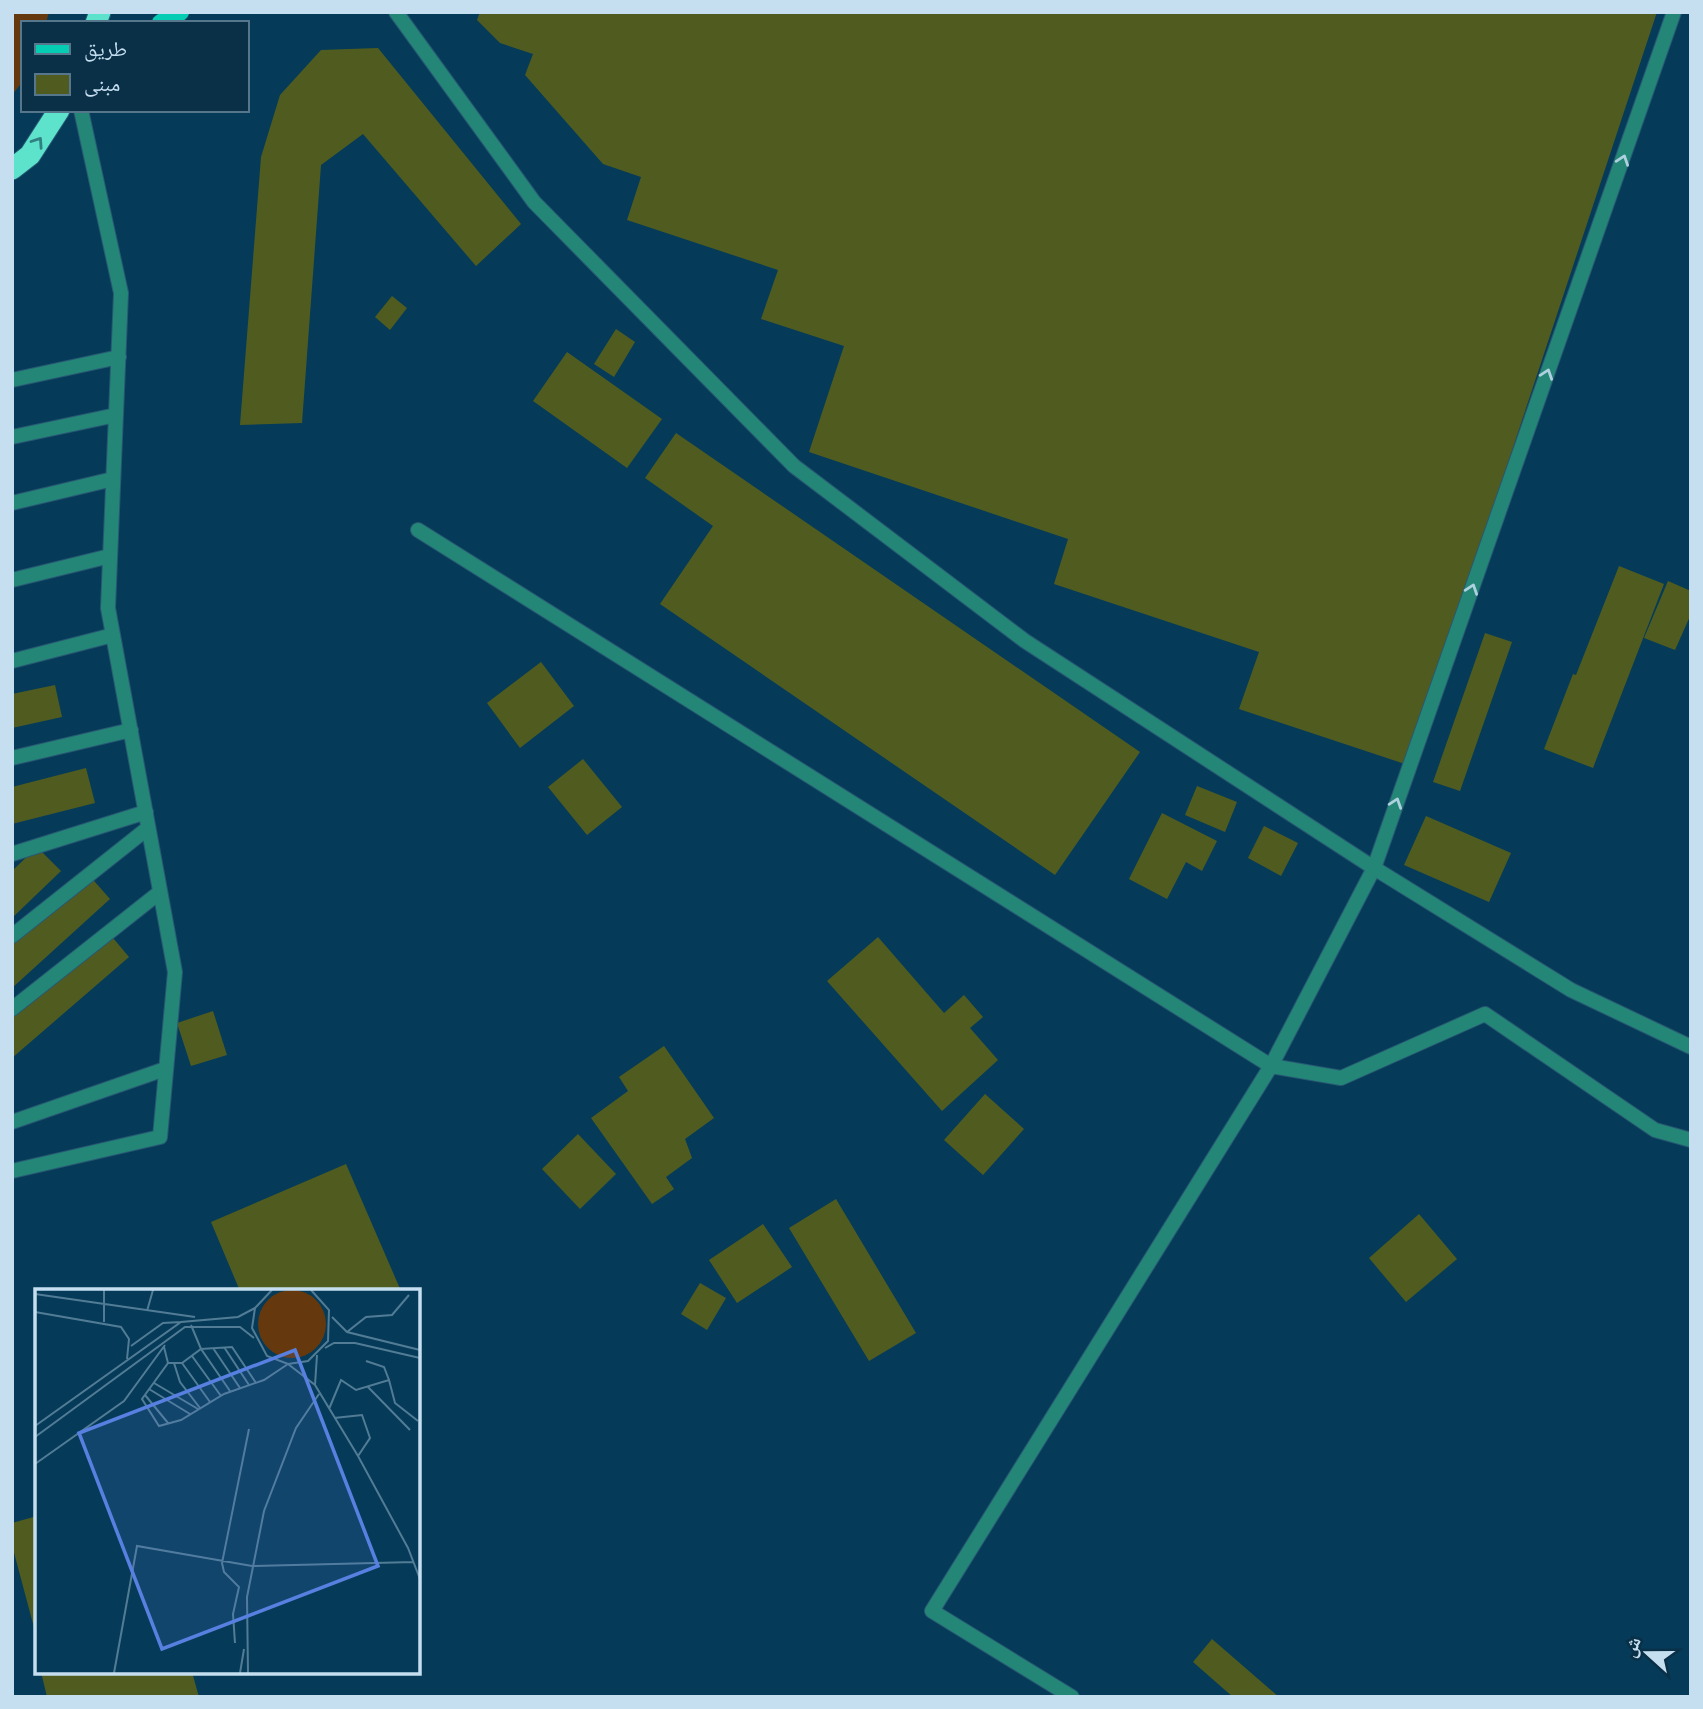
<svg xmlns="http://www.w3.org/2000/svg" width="1703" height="1709" font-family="Georgia,'Noto Naskh Arabic',serif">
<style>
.green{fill:#65390d}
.building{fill:#505c1f}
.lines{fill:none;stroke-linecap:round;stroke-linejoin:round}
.lane-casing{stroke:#285874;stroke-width:16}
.street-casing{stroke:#285874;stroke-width:16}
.primary-casing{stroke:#285874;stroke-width:19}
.highway-casing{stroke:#285874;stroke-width:23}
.lane{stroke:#248676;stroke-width:14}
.street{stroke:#248676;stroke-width:14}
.primary{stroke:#04cdb3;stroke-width:18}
.highway{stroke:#5de2cb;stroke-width:21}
.oneway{stroke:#2f8082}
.oneway2{stroke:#add1de}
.inset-road{fill:none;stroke:#527c95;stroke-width:2}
.view{fill:#5880e0;fill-opacity:0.15;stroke:#5880e0;stroke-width:3.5}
.inset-edge{fill:none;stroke:#c5def0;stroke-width:3.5}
</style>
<rect width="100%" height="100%" fill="#053b59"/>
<path class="green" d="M12,12H49L46,23H23V81L12,95Z"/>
<path class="building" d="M480,12H1657L1408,765L1239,709L1259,652L1054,584L1068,539L809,452L844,346L761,319L778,270L627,220L641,177L603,164L525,75L533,54L500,43L477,20Z
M378,48L521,224L476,266L363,134L321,165L302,423L240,425L261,157L280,95L321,50Z
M392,296L407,308L390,330L375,317Z
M616,329L635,342L614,377L594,364Z
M567,352L662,419L627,468L533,401Z
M676,433L1140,752L1055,875L660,604L713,526L645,478Z
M1619,566L1664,584L1593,768L1544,749L1573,674L1576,675Z
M1668,581L1691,591V614L1675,650L1644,638Z
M1485,633L1512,642L1460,791L1433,782Z
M541,662L574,706L520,748L487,703Z
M55,685L62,717L12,728V694Z
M583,759L622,807L587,835L548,787Z
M86,768L95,803L12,824V787Z
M1197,786L1237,802L1225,832L1185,815Z
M1162,813L1217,841L1202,871L1186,862L1167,899L1129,879Z
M1426,816L1511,853L1489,902L1404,865Z
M1264,826L1298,843L1281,876L1248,858Z
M37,847L61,871L12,918V871Z
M88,874L110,899L12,988V942Z
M108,932L129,957L12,1058V1014Z
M878,937L944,1013L964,995L983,1017L970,1028L998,1060L942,1111L827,981Z
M213,1011L227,1055L191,1066L177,1023Z
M664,1046L714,1118L685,1139L692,1158L666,1177L674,1189L652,1204L591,1118L628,1091L619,1077Z
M985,1094L1024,1129L983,1175L944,1140Z
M578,1134L616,1174L580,1209L542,1169Z
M346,1164L401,1291H240L211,1222Z
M836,1199L916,1333L869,1361L789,1228Z
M1419,1214L1457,1259L1406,1302L1369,1258Z
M763,1224L792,1267L737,1303L709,1260Z
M700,1283L726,1298L707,1330L681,1314Z
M37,1516V1635H36L12,1545V1523Z
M1212,1639L1279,1697H1233L1193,1662Z
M41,1672H192L199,1697H47Z"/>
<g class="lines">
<g class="lane-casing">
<path id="lane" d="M12,380L119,357
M12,437L116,415
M12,503L113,479
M418,530L1271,1066L1341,1078L1485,1014L1655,1130L1691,1140
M12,580L110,556
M12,661L113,635
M12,758L131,730
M12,854L146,812
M12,936L148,828
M12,1009L160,892
M12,1122L165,1069
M12,1171L160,1137L175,972L108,608L121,293L81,110
M1072,1697L932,1611L1271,1066L1374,868L1674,12"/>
</g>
<g class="street-casing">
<path id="street" d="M396,12L534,202L794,466L1025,641L1374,868L1571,990L1691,1047"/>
</g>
<g class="primary-casing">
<path id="primary" d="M161,23L180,12"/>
</g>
<g class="highway-casing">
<path id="highway" d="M96,23L100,12
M12,169L30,155L59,110"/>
</g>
<use href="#lane" class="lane"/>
<use href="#street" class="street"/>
<use href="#primary" class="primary"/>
<use href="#highway" class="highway"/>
</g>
<defs><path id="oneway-chevron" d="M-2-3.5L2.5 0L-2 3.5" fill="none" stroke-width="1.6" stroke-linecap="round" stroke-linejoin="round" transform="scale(1.75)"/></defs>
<use class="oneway" href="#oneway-chevron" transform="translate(38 142) rotate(-56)"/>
<g class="oneway2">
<use href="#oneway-chevron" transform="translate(1623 160) rotate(-71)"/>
<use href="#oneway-chevron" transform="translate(1547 374) rotate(-71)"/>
<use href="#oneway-chevron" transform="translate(1472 589) rotate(-71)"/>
<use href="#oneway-chevron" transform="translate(1396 803) rotate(-71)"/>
</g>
<g transform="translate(35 1289)">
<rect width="385" height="385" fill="#053b59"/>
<path d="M223 35a34 34 0 1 1 68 0a34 34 0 1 1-68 0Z" fill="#65390d"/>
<path class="inset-road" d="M237,1L220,19L217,39L232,67L253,75L273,72L293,52L294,21L276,1M0,5L160,28M112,22L118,1M0,23L86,38L94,50L92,70M297,28L312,43L385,61M69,33V1M156,36L166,60L197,58L221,94M312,43L331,28L357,26L374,6M96,57L128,34L146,33M129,58L133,74L107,110L124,137L146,131L189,105L229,91L253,75M189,58L214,96M178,59L205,99M290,59L299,54H320L385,69M157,67L186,107M331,72L349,78L354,91M133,74H147L166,60L195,102M139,74L145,93L165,119M147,74L175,113M253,75L280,96L323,167L373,259L385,290M119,94L163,120M280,96L282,66M333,98L375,141M114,100L155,125M110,106L133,134M294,120L306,91L321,101L354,91L360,114L383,132M299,129L327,126L335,149L323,167M0,137L146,33L203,28L220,19M0,148L150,38H205L219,49M0,175L89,112L130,56M200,354L198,325L204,298L189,283L187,274L214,140M79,384L102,257L217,277L379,273M205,384L209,360M213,384L212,308L229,222L261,139L284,105"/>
<path class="view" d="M260,61L343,277L127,360L44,144Z"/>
<rect width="385" height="385" class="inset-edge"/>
</g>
<rect width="1703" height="1709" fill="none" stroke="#c5def0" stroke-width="28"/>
<rect x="21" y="21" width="228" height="91" fill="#0a3047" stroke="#55768b" stroke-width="2"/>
<rect x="35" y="44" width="35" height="10" fill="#04cdb3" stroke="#55768b" stroke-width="2"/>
<text x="84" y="56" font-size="21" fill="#c5def0">طريق</text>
<rect x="35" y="74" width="35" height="21" fill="#505c1f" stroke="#55768b" stroke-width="2"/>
<text x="84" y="91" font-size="21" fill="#c5def0">مبنى</text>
<g transform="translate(1647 1653) rotate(291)" stroke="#0a3047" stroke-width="5" paint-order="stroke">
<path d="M0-5L12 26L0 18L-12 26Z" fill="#c5def0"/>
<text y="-10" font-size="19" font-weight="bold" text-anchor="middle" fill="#c5def0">ش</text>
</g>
</svg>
